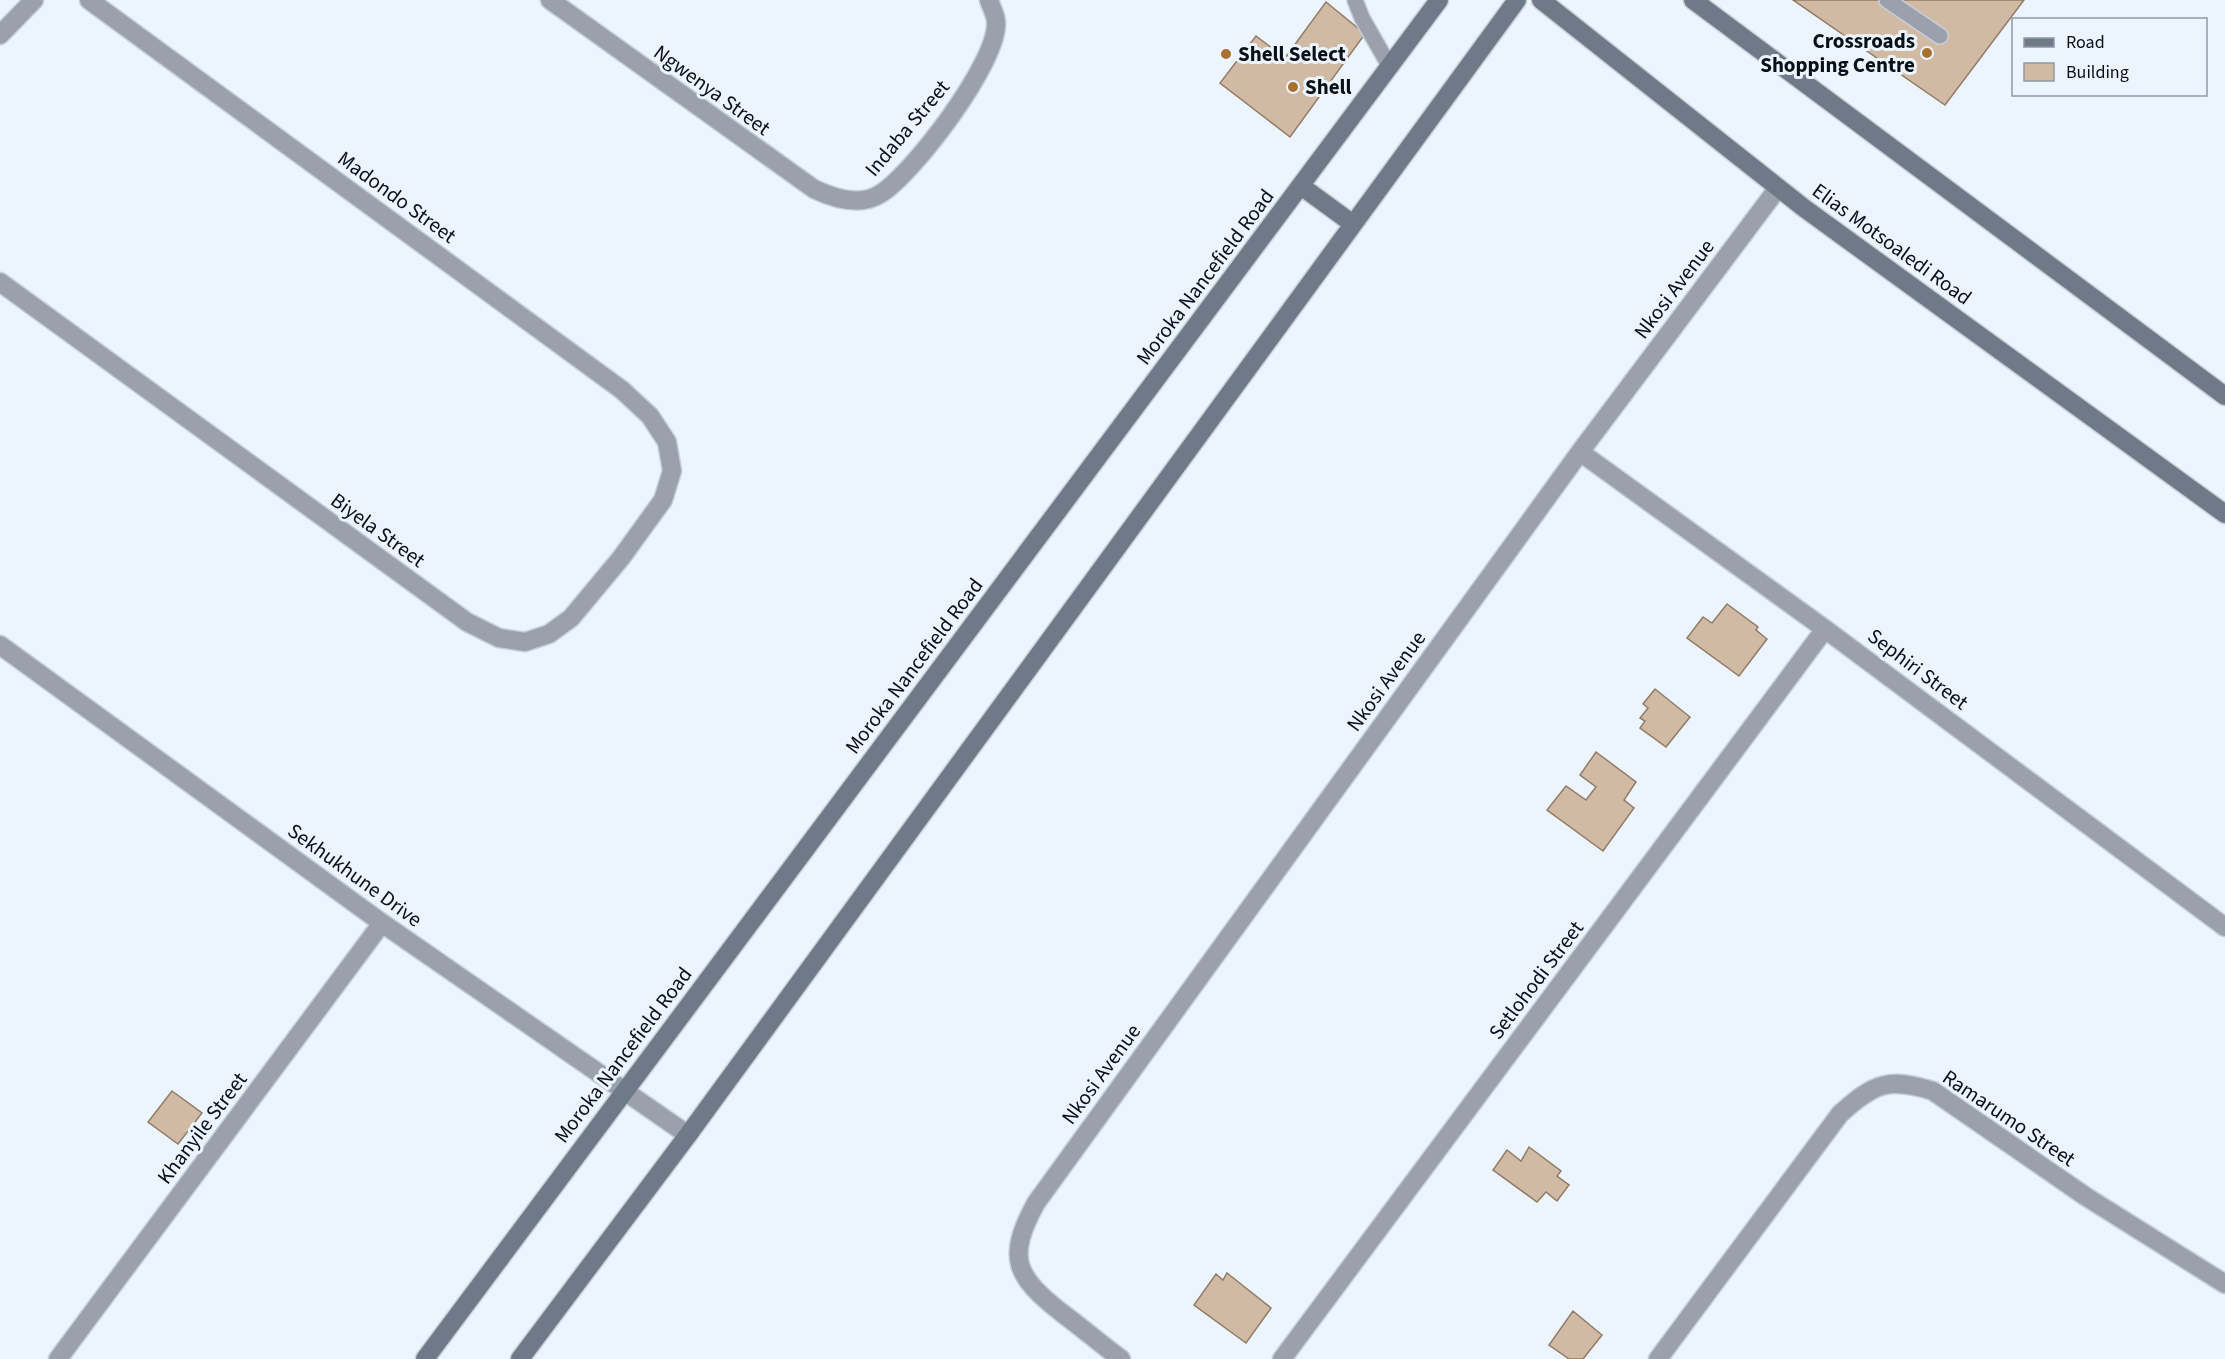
<svg xmlns="http://www.w3.org/2000/svg" width="2225" height="1359" font-family="'Source Sans 3',sans-serif">
<style>
.building{fill:#d0baa4;stroke:#907b67;stroke-width:1.5}
.lines{fill:none;stroke-linecap:round;stroke-linejoin:round}
.lane-casing{stroke:#c8cfd9;stroke-width:18}
.street-casing{stroke:#c8cfd9;stroke-width:21}
.secondary-casing{stroke:#c8cfd9;stroke-width:21}
.lane{stroke:#9aa1ac;stroke-width:15}
.street{stroke:#9aa1ac;stroke-width:18}
.secondary{stroke:#6f7a89;stroke-width:18}
.poi-dot{fill:#a9712e;stroke:#ecf4fe;stroke-width:2}
.labels{text-anchor:middle;dominant-baseline:central;stroke-width:6;stroke-linejoin:round;paint-order:stroke}
.poi-label{font-size:21px;font-weight:bold;fill:#090f17;stroke:#ecf4fe;text-anchor:start}
.street-label{font-size:21px;fill:#090f17;stroke:#ecf4fe}
</style>
<rect width="100%" height="100%" fill="#ecf4fe"/>
<path class="building" d="M1793,0H2024L1945,105Z
M1326,2L1365,34L1290,137L1220,83L1256,36L1285,58Z
M1727,604L1758,627L1756,630L1767,639L1739,676L1687,638L1703,617L1712,623Z
M1655,689L1690,717L1666,747L1640,728L1645,721L1640,718L1648,708L1643,704Z
M1596,752L1636,782L1624,800L1634,808L1603,851L1547,810L1566,786L1586,800L1596,787L1580,775Z
M172,1091L202,1113L178,1144L148,1122Z
M1529,1147L1561,1171L1557,1176L1569,1185L1557,1201L1546,1192L1537,1202L1493,1170L1507,1150L1521,1161Z
M1227,1273L1271,1308L1246,1343L1194,1305L1216,1274L1223,1280Z
M1573,1311L1602,1335L1583,1359H1569L1549,1345Z"/>
<g class="lines">
<g class="lane-casing">
<path id="lane" d="M1355,0L1362,18L1390,67
M1887,0L1940,36"/>
</g>
<g class="street-casing">
<path id="street" d="M550,0L814,189C833,198 860,207 880,194C913,174 999,61 996,22C996,15 991,7 989,0
M0,35L34,0
M0,282L467,622L499,638L525,642L549,634L571,618L621,558L663,500L672,471L667,442L650,416L622,390L89,0
M1580,452L1825,629L2225,927
M0,645L382,923L688,1135
M58,1359L382,923
M1121,1359C1101,1344 1082,1328 1062,1313C1015,1276 1006,1258 1036,1203L1580,452L1778,188
M1282,1359L1825,629
M1658,1359L1840,1114C1874,1083 1889,1077 1933,1091L2085,1196L2225,1284"/>
</g>
<g class="secondary-casing">
<path id="secondary" d="M1541,0L1804,208L2225,514
M1693,0L2225,396
M1301,186L1353,224
M425,1359L1439,0
M520,1359L688,1135L1517,0"/>
</g>
<use href="#lane" class="lane"/>
<use href="#street" class="street"/>
<use href="#secondary" class="secondary"/>
</g>
<g class="poi-dot">
<circle cx="1927" cy="53" r="6"/>
<circle cx="1226" cy="54" r="6"/>
<circle cx="1293" cy="87" r="6"/>
</g>
<g class="labels">
<g class="poi-label">
<text x="1915" y="41" text-anchor="end">Crossroads<tspan x="1915" dy="24">Shopping Centre</tspan></text>
<text x="1238" y="54">Shell Select</text>
<text x="1305" y="87">Shell</text>
</g>
<g class="street-label">
<text transform="translate(712 90) rotate(36)">Ngwenya Street</text>
<text transform="translate(907 128) rotate(-50)">Indaba Street</text>
<text transform="translate(397 197) rotate(36)">Madondo Street</text>
<text transform="translate(1892 244) rotate(36)">Elias Motsoaledi Road</text>
<text transform="translate(1205 277) rotate(-53)">Moroka Nancefield Road</text>
<text transform="translate(1674 289) rotate(-53)">Nkosi Avenue</text>
<text transform="translate(378 530) rotate(36)">Biyela Street</text>
<text transform="translate(914 666) rotate(-53)">Moroka Nancefield Road</text>
<text transform="translate(1918 669) rotate(37)">Sephiri Street</text>
<text transform="translate(1386 681) rotate(-54)">Nkosi Avenue</text>
<text transform="translate(355 875) rotate(36)">Sekhukhune Drive</text>
<text transform="translate(1536 980) rotate(-53)">Setlohodi Street</text>
<text transform="translate(623 1055) rotate(-53)">Moroka Nancefield Road</text>
<text transform="translate(1101 1074) rotate(-54)">Nkosi Avenue</text>
<text transform="translate(2009 1118) rotate(34)">Ramarumo Street</text>
<text transform="translate(202 1128) rotate(-53)">Khanyile Street</text>
</g>
</g>
<rect x="2012" y="18" width="195" height="78" fill="#ecf4fe" stroke="#9198a2" stroke-width="1.5"/>
<rect x="2024" y="38" width="30" height="9" fill="#6f7a89" stroke="#9198a2" stroke-width="1.5"/>
<text x="2066" y="48" font-size="18" fill="#090f17">Road</text>
<rect x="2024" y="63" width="30" height="18" fill="#d0baa4" stroke="#9198a2" stroke-width="1.5"/>
<text x="2066" y="78" font-size="18" fill="#090f17">Building</text>
</svg>
